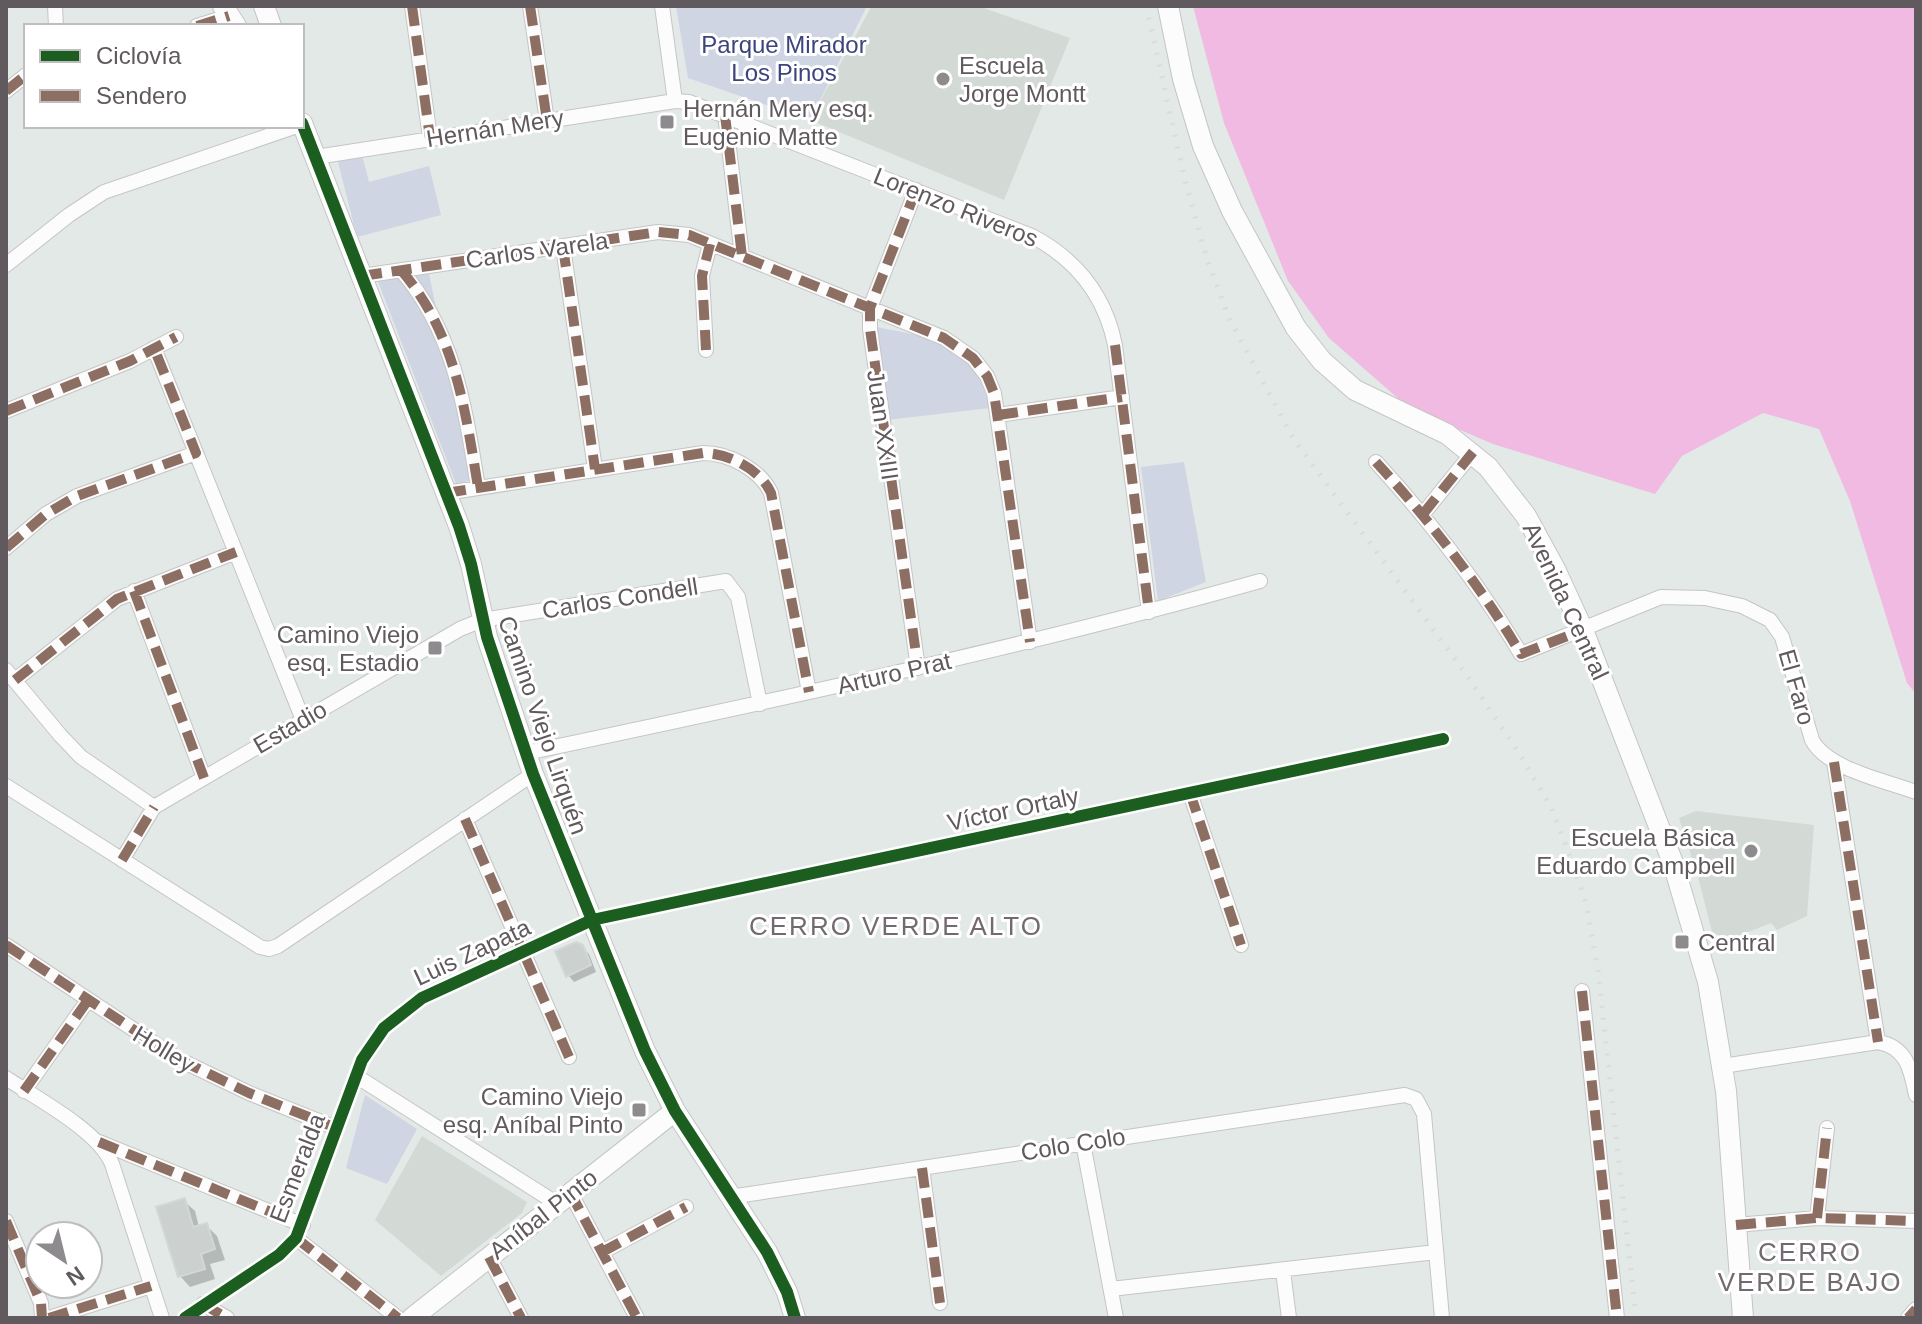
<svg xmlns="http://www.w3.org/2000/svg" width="1922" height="1324" font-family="Helvetica,sans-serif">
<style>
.education{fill:#d3dad6}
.green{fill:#cfd5e3}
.water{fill:#f0bae2}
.shadow{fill:#0003}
.building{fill:#ccd0ce;stroke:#d2d8d6;stroke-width:2}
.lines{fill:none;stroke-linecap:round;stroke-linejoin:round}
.street-casing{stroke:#c5c5c5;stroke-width:16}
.secondary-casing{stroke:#c5c5c5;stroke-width:22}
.street{stroke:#fbfcfb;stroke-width:14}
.secondary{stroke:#fbfcfb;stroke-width:20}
.rail{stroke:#dadbda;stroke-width:5;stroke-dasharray:2 10;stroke-linecap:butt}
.quiet{stroke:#8d6e63;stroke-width:10;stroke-dasharray:20 10;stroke-linecap:butt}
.cycleway-casing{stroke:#fff;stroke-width:17}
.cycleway{stroke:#1b5e20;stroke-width:12}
.poi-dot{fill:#8e8b8e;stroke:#fff;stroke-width:3}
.labels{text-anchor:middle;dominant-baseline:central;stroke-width:6;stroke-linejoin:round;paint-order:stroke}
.park-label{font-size:24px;fill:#3c447d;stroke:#fff}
.poi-label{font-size:24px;fill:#60595e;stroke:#fff;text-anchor:start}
.street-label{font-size:24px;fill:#60595e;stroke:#fff}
.neighbourhood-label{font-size:26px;letter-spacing:2px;fill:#726a70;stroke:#fff}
</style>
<rect width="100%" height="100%" fill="#e3e9e6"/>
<path class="education" d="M978,6L1070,38L1004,200L810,120L871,7Z
M1696,811L1814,825L1807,916L1777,930L1771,923L1728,940L1712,932L1698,877L1679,818Z
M422,1136L527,1202L522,1213L441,1276L375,1220Z"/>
<path class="green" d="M676,6H867L810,120L688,78Z
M362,155L369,182L429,166L441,215L357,237L338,162Z
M429,274L472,480L456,484L377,279Z
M876,327C937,339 972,339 990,408L887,420Z
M1184,462L1206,582L1158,601L1141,467Z
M365,1095L417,1129L387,1184L346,1168Z"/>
<path class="water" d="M1193,6H1916V694L1907,683L1850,501L1819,429L1763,413L1682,456L1655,494L1493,444L1409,408L1329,338L1288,281L1224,123Z"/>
<path class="shadow" d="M582,947L589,954L596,972L574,982L568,975Z
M184,1201L195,1211L199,1227L206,1225L217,1236L225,1260L210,1264L215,1279L190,1287L180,1276Z"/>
<path class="building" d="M576,942L583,945L591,965L566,977L555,951Z
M185,1198L193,1227L207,1223L215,1249L201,1254L205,1269L178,1277L156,1207Z"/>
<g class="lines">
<g class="street-casing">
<path id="street" d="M55,6L56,26
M412,6L430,138
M530,6L547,121
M662,6L675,101
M197,26L229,16
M6,91L26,75
M725,115L742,256
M316,157L675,101L689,102L1032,236C1077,260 1105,295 1115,345L1149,612
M916,190L870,308V329L918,668
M563,247L595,469
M6,265L69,215L104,192L297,126
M401,270C455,333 465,408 478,487
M362,276L658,232L689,235L944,338L973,358L987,376L994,393L1030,642
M154,348L303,720
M706,350L702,276L710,244
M6,411L130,361L176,337
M998,415L1122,397
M1376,462C1431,522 1479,584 1521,654L1661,597L1705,598L1742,606L1770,620L1782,637L1812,740C1827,769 1886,781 1916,792
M446,493L703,453C728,453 760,469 771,493L809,692
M1423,514L1473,452
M6,548L46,514L77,496L196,453
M134,591L204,778
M6,670L60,735L81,757L154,807
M15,680L117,599L236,552
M526,753C772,701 1017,649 1260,581
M1834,762L1878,1042
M6,786L260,947L269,949L278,946L533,774
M1190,793L1241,945
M465,819L569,1057
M122,860L154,807L460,629L482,620L726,581L738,597L760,704
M6,945L178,1059L249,1093L336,1128
M1582,991L1617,1318
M1723,1066L1878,1042C1907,1047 1911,1070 1916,1095
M356,1076L556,1203
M6,1078C36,1098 99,1131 112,1164L162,1318
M24,1091L88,1000
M99,1142L303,1225
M1083,1143L1116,1318
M922,1168L940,1303
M570,1192L637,1318
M730,1197L1405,1095L1416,1099L1424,1114L1442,1318
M1817,1218L1827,1128
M6,1221L41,1303L42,1318
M1736,1225L1817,1218L1916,1221
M296,1238L398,1318
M602,1252L686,1207
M489,1257L521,1318
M1283,1271L1289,1318
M1111,1289L1436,1252
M203,1304L227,1318
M49,1318L151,1286
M185,1318L279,1255L296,1238L362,1060L384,1028L422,998L592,920L1443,739
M1908,1318L1916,1309"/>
</g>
<g class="secondary-casing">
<path id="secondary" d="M223,6L236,26
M264,6L271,26
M1168,6L1183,79L1203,146L1232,211L1296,328L1322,361L1355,390L1447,434L1488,467L1526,516L1555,569L1583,630L1673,863L1708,982L1726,1091L1743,1318
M302,123L459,526L471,564L487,637L533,774L645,1051L675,1111L767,1252L787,1292L795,1318
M412,1318L675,1111"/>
</g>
<use href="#street" class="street"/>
<use href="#secondary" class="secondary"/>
<path class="rail" d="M1146,6L1185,180L1207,259L1229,318L1293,438L1468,677L1522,758L1551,807L1570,856L1586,903L1598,970L1636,1318"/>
<path class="quiet" d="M412,6L430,138
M530,6L547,121
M197,26L229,16
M6,91L26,75
M725,115L742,256
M916,190L870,308V329L918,668
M563,247L595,469
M401,270C455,333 465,408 478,487
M362,276L658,232L689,235L944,338L973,358L987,376L994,393L1030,642
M1115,345L1149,612
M706,350L702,276L710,244
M6,411L130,361L176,337
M998,415L1122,397
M1376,462C1431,522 1479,584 1521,654L1583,630
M446,493L703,453C728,453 760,469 771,493L809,692
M1423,514L1473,452
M6,548L46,514L77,496L196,453L154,348
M134,591L204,778
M15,680L117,599L236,552
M1834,762L1878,1042
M1190,793L1241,945
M465,819L569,1057
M122,860L154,807
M6,945L178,1059L249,1093L336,1128
M1582,991L1617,1318
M24,1091L88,1000
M99,1142L303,1225
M922,1168L940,1303
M570,1192L637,1318
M1817,1218L1827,1128
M6,1221L41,1303L42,1318
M1736,1225L1817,1218L1916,1221
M296,1238L398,1318
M602,1252L686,1207
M489,1257L521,1318
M203,1304L227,1318
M49,1318L151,1286
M1908,1318L1916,1309"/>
<g class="cycleway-casing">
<path id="cycleway" d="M302,123L459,526L471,564L487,637L533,774L645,1051L675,1111L767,1252L787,1292L795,1318
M185,1318L279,1255L296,1238L362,1060L384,1028L422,998L592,920L1443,739"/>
</g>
<use href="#cycleway" class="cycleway"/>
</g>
<g class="poi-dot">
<circle cx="943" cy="79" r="8"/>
<rect x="659" y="114" width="16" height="16" rx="4"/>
<rect x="427" y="640" width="16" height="16" rx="4"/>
<circle cx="1751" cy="851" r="8"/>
<rect x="1674" y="934" width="16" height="16" rx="4"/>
<rect x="631" y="1102" width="16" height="16" rx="4"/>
</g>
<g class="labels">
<g class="park-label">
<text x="784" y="44">Parque Mirador<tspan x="784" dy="28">Los Pinos</tspan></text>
</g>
<g class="poi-label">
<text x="959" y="65">Escuela<tspan x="959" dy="28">Jorge Montt</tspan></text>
<text x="683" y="108">Hernán Mery esq.<tspan x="683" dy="28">Eugenio Matte</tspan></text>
<text x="419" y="634" text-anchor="end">Camino Viejo<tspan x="419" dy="28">esq. Estadio</tspan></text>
<text x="1735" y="837" text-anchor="end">Escuela Básica<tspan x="1735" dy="28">Eduardo Campbell</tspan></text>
<text x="1698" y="942">Central</text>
<text x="623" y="1096" text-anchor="end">Camino Viejo<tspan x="623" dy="28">esq. Aníbal Pinto</tspan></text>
</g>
<g class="street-label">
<text transform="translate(495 128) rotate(-9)">Hernán Mery</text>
<text transform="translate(956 207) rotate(22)">Lorenzo Riveros</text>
<text transform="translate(537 250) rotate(-8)">Carlos Varela</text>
<text transform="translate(883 425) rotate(82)">Juan XXIII</text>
<text transform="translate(620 598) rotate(-9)">Carlos Condell</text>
<text transform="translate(1566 601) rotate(65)">Avenida Central</text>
<text transform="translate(894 673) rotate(-13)">Arturo Prat</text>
<text transform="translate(1797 687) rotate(74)">El Faro</text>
<text transform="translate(543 725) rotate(71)">Camino Viejo Lirquén</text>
<text transform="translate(290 727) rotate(-30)">Estadio</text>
<text transform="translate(1013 809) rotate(-12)">Víctor Ortaly</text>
<text transform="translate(472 952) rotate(-25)">Luis Zapata</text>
<text transform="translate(164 1049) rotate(31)">Holley</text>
<text transform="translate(1073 1144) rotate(-9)">Colo Colo</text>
<text transform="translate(297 1168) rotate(-69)">Esmeralda</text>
<text transform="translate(543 1214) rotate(-38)">Aníbal Pinto</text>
</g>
<g class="neighbourhood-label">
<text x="896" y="926">CERRO VERDE ALTO</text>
<text x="1810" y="1252">CERRO<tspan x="1810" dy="30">VERDE BAJO</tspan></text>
</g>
</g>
<rect width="1922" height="1324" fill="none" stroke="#60595e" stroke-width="16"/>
<rect x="24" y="24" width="280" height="104" fill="#ffffff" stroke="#bfbdbf" stroke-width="2"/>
<rect x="40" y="50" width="40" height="12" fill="#1b5e20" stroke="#bfbdbf" stroke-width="2"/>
<text x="96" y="64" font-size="24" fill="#60595e">Ciclovía</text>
<rect x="40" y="90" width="40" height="12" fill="#8d6e63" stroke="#bfbdbf" stroke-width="2"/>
<text x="96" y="104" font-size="24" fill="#60595e">Sendero</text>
<g transform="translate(64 1260) rotate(145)"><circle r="38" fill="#ffffff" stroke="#bfbdbf" stroke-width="2"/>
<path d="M0-6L14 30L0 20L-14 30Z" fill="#8e8b8e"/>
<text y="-12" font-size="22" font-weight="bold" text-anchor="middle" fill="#60595e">N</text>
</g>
</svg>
